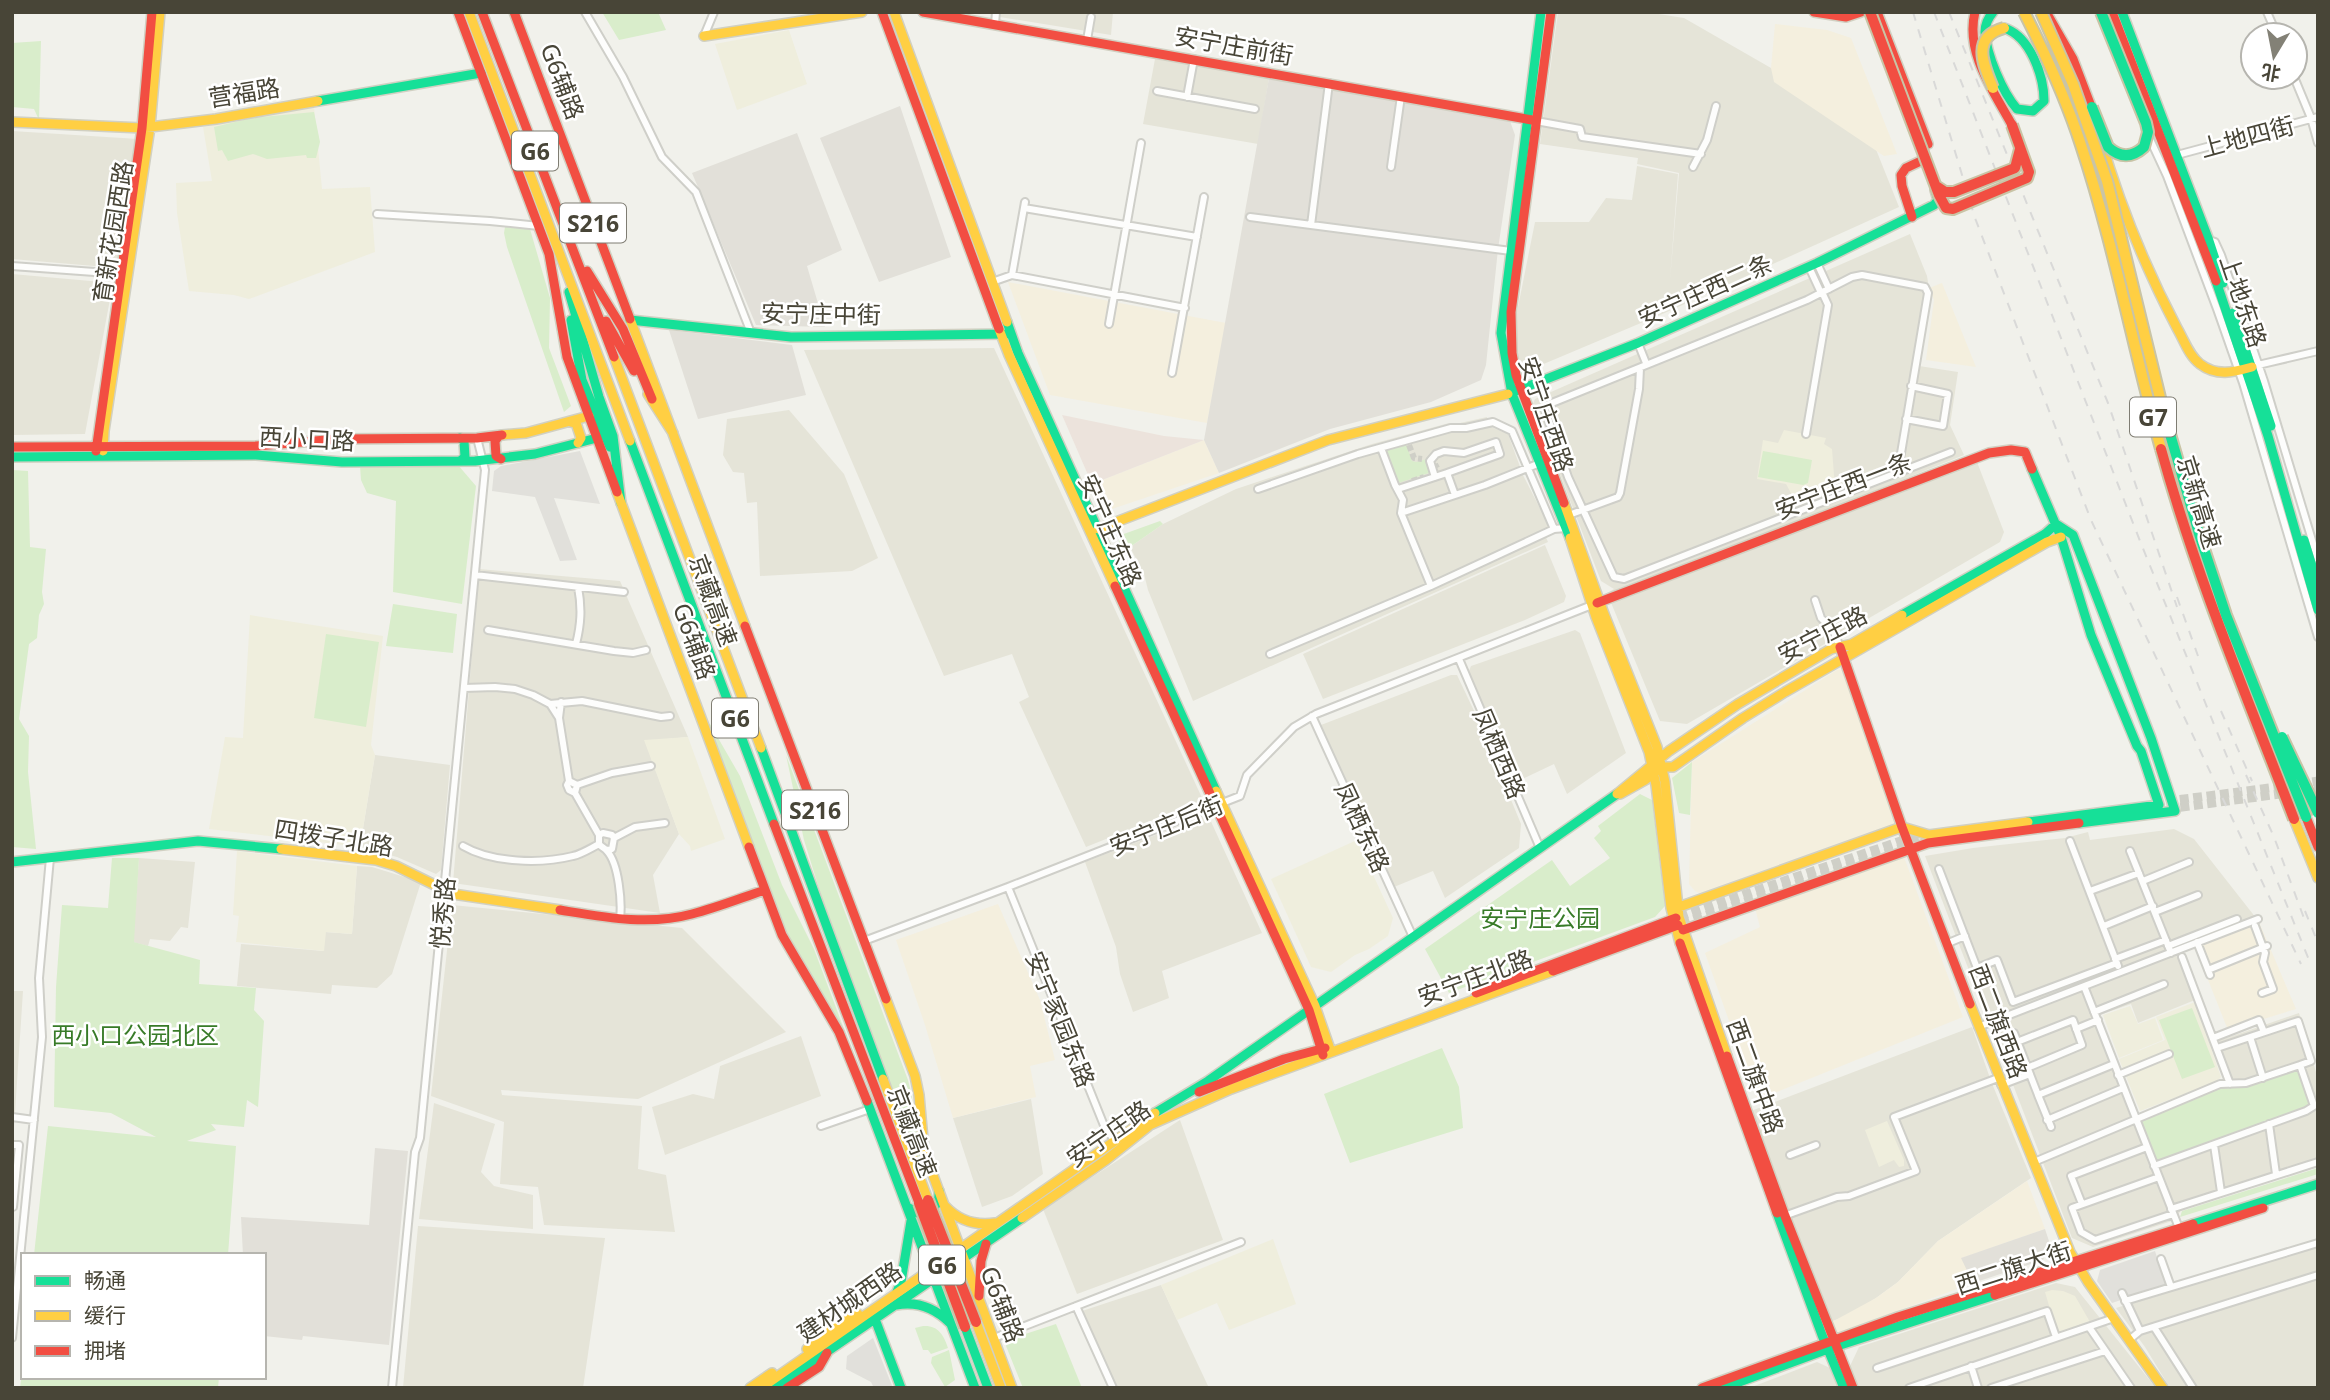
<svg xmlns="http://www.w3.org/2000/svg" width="2330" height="1400" font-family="'Noto Sans','Noto Sans SC',sans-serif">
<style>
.residential{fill:#e5e4d8}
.commercial{fill:#f4efde}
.industrial{fill:#e2e0d9}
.education{fill:#efeedd}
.medical{fill:#ece3dc}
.green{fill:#d9edcb}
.parking{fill:#e1e0db}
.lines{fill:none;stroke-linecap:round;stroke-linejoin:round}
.street-tunnel{stroke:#cfcfc7;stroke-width:6;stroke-dasharray:6 3;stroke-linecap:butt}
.secondary-tunnel{stroke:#cfcfc7;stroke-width:9;stroke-dasharray:9 4.5;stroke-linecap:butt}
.street-casing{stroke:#cfcfc9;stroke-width:10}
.fast-casing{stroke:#d1d0c2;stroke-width:12}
.slow-casing{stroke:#d1d0c2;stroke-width:12}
.jam-casing{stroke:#d1d0c2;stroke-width:12}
.street{stroke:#fdfdfc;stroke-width:6}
.fast{stroke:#16e098;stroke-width:9}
.slow{stroke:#ffcf43;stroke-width:9}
.jam{stroke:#f24e42;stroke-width:9}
.rail{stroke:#d9d9d8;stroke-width:2;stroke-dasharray:9 9;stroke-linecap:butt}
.fast-bridge-casing{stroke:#c9c4a6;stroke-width:14;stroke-linecap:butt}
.slow-bridge-casing{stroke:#c9c4a6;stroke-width:14;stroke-linecap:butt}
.jam-bridge-casing{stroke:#c9c4a6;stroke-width:14;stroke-linecap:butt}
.fast-bridge{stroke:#16e098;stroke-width:10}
.slow-bridge{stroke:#ffcf43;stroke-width:10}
.jam-bridge{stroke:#f24e42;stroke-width:10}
.labels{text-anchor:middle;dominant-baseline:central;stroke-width:5;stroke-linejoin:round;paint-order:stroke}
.shield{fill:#fff;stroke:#7f7d73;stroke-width:2}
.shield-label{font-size:23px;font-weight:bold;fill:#484537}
.street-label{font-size:24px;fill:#484537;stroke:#fff}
.park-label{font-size:24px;fill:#387b28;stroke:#fff}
</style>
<rect width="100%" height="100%" fill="#f1f1eb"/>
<path class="residential" d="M1000,12H1113L1111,35L1000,17Z
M1558,12H1646L1684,18L1771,68L1869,132L1899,207L1667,312L1520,374L1512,337L1535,222H1589L1606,198L1632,200L1637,166L1678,174L1670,280L1679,173L1637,164L1638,158L1540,144Z
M1155,59L1269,78L1258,144L1143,124Z
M12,131L138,139L118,268L12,259Z
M1910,234L1927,276L1931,301L1919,366L1958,372L1950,425L1964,455L1844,503L1968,459L1977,462L2004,532L2000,542L1687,724L1660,721L1607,593L1614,589L1601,581L1533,404L1535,399Z
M12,274L113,283L85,434L12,435Z
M994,348L1203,800L1086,847L1019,702L1029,697L1012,654L944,676L804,350Z
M789,410L844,474L878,558L852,571L760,576L757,502L747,503L744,473L733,472L723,455L727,419Z
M1487,417L1489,426L1508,434L1523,475L1552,532L1545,535L1548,542L1193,701L1148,590L1144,574L1130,547L1163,524L1236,489L1372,444L1449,423H1460Z
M1545,545L1566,596L1564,602L1525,620L1323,699L1303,654Z
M479,569L620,581L688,737L645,741L679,834L653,875L660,913L453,883Z
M1575,630L1580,633L1626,753L1567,794L1554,764L1516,782L1469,671L1471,666Z
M1451,675H1457L1476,715L1521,824L1519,848L1445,898L1433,871L1394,887L1321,725Z
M375,755L450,765L441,870L436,874L397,857L360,847Z
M1208,815L1262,933L1162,971L1169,998L1133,1012L1120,974L1116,947L1085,862Z
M2174,829L2194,839L2256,918L2122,972L2179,954L2195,1000L2138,1023L2131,1004L2094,1017L2133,1124L2231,1082L2218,1041L2299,1013L2318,1079V1165L2181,1210L2175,1220L2093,1247L2072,1238L1925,856L1973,848L2065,838L2088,832L2090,840Z
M139,858L195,862L188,928L181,927L170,941L150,939L148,946L133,942Z
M357,866L372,867L421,882L392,974L377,988L332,985L331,994L237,986L241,944L323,951L325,932L352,934Z
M452,905L682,928L786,1032L638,1099L501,1090L502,1095L642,1106L638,1169L666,1175L675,1232L544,1225L538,1187L500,1184L504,1122L431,1096Z
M12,991H23L12,1158Z
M1972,1027L1991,1081L2031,1178L1938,1241L1898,1282L1876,1298L1851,1314L1830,1322L1751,1111Z
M801,1036L821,1096L665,1155L652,1107L693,1094L714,1099L720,1066Z
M1031,1099L1043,1174L1012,1196L982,1207L953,1118Z
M434,1103L495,1124L481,1172L494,1186L533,1195V1229L419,1219Z
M1180,1120L1223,1240L1077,1294L1043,1209Z
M418,1226L605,1238L583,1388H403Z
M2318,1245V1388H2170L2145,1347L2116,1308Z
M2056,1283L2075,1287L2156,1388H1858L1850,1366L1859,1347Z
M1161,1285L1177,1320L1209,1388H1118L1082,1311Z
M1817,1362L1830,1368L1838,1388H1749Z"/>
<path class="commercial" d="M1775,24L1827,30L1851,38L1897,154L1884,156L1774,82L1771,68Z
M1008,282L1226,323L1207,423L1050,395Z
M1942,283L1976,367L1926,360L1934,300L1929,288Z
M1204,440L1219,473L1103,512L1092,484Z
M1837,670H1842L1899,827L1703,895L1695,891L1689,884L1692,762Z
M1904,857L1963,1017L1757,1100L1705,953L1760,927L1755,908Z
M998,904L1040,1000L1055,1060L1030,1066L1036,1097L953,1118L925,1025L896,940Z
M2259,922L2296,1009L2228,1030L2195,947Z
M2027,1181L2045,1229L1962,1258L1973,1283L1835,1334L1830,1323L1876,1298L1898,1282L1938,1241Z"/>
<path class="industrial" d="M1269,78L1510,121L1515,135L1498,249L1486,365L1481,380L1431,402L1330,429L1219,473L1204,440Z
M900,106L951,257L879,282L820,138Z
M797,133L842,250L807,266L825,327L756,325L692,173Z
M669,330L792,345L806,395L698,419Z
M375,1148L408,1151L389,1345L303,1336L302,1340L264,1336V1255H243L241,1217L369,1225Z
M2045,1229L2050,1244L2043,1260L1973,1283L1961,1258Z"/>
<path class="education" d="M789,30L807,84L737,110L715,44Z
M314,107L322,189L370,187L375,252L249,299L234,295L189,291L177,213L176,183L212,181L203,127Z
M1784,430L1826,438L1824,444L1832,449L1835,488L1797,504L1786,484L1757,479L1763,440L1778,443Z
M250,615L383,636L371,745L375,755L360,847L209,829L225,737L243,738Z
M688,737L725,839L691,851L690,846L679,834L644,740Z
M1357,840L1393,918L1388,936L1369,949L1355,955L1331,972L1311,967L1271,879Z
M237,851L357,866L352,934L326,932L324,951L236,942L239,916L233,915Z
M2195,1002L2221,1077L2216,1082L2140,1111L2119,1059L2165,1040L2156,1017Z
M2130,1006L2138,1024L2155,1018L2163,1040L2119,1058L2103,1015Z
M1887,1121L1904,1160V1166L1899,1167L1894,1160L1879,1167L1865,1130Z
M1273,1239L1296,1304L1229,1330L1217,1303L1177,1320L1161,1285Z
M2052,1290L2063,1291L2075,1296L2090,1322L2057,1333L2045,1292Z"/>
<path class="medical" d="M1062,415L1164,436L1204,440L1092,484Z"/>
<path class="green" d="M602,12H658L666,30L619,40Z
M41,41L39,120L34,109L12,107V43Z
M314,112L320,142L316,158H307L306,155L267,159L253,154L228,161L222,150L218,151L214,127L252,118Z
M512,226L530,229L550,298L549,348L571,406L564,412L507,247L504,233L505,227Z
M1406,443L1412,461L1416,462L1427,459L1432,472L1395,484L1384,450Z
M1763,451L1812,460L1808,483L1803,485L1758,477Z
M458,465L476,486L462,604L393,592L396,501L367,493L361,480L360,466Z
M12,470L28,471L30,547L46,549L42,592L44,604L39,615L37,638L29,644L19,719L29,736L28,772L36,849L12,847Z
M1160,521L1163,524L1130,547L1128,555L1124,558L1118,545L1121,535Z
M393,604L457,614L453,653L386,646Z
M326,634L379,642L366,727L314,718Z
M710,724L740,776L782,885L814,949L844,1029L792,951L706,725Z
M786,755L908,1080C916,1108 915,1138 922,1167L830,924L804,840Z
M1692,762L1690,815L1679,813L1672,778Z
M1640,794L1652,800L1665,906L1655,917L1449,993L1425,949L1552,860L1570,886L1610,858L1594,838L1601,831L1598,826Z
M112,858H139L134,942L200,960L199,984L256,988L254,1010L264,1021L258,1107L247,1100L244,1127L211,1124L216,1130L187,1141L236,1146L228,1255H34L48,1126L156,1137L111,1113L54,1107L56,987L62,905L108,908Z
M2192,1008L2215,1067L2182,1079L2159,1020Z
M1442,1048L1459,1087L1463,1128L1350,1163L1324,1094Z
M2300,1065L2314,1106L2154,1166L2135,1119L2220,1084H2236Z
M2318,1168V1174L2180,1217L2182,1211Z
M1056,1324L1082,1388H1023L1004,1341Z
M923,1326C938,1325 944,1335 948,1348L931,1354L928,1350H923L915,1328Z
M949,1350L955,1380L945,1387L931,1363L932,1357Z
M23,1365V1377H219L218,1388H20Z"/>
<path class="parking" d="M580,451L600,504L554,498L577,560L560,561L535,497L492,491L494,471L501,466Z
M2155,1251L2166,1285L2112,1303L2097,1281L2100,1270Z
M873,1338L893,1388H874L871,1382L846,1369L847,1356Z"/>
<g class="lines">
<path class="street-tunnel" d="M1409,445L1414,458L1422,459
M1435,464L1437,468
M1412,481L1424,477"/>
<path class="secondary-tunnel" d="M2299,784L2318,781
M2153,803L2285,786
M2167,809L2318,789
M1679,917L1924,833
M1681,924L1918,842L1931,840"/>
<g class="street-casing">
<path id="street" d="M585,12L623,77L662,157L696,192L751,333
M2267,12L2277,35
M995,24L996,12
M704,36L714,12
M1087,40L1091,17
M2294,77L2311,118L2318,143
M1157,91L1255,109
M1187,97L1194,59
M1536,121L1580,129L1582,137L1701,154
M2148,135L2167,176L2217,309L2243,383L2318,637
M2177,155L2318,117
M1391,167L1401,96
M1693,167L1707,140L1716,106
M1024,208L1197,237
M377,214L490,221L539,226
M1250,217L1511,251
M1311,225L1329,83
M2209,240L2215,242L2221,255L2264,381L2318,560
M1817,263L1829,289
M12,266L122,274
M1809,267L1821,293
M1012,275L1025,202
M992,282L1012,275L1185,308
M1109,324L1141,143
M1638,343L1646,363
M2258,365L2318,351
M1172,373L1204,197
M1906,419L1943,426L1948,394L1911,386
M1806,434L1828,305L1822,292
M1381,448L1395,485L1403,500L1401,513L1431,586
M1898,471L1928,293L1925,287L1862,275L1852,277L1807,300L1547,405L1545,410L1568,477L1614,577L1624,579L1951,452
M1435,477L1430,461L1436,454L1444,451L1464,453L1496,442L1500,454L1447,473L1455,495
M1258,489L1358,454L1451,428H1466L1493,422L1512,431L1554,529
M1398,489L1447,473
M1401,513L1485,485L1540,463
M1566,516L1618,497L1620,493L1639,389L1640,368
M475,575L624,592
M1815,600L1821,618L1833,630L1840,647
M488,630L614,651L633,653L646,650
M576,644C581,624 582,608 578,587
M1270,654L1431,586L1554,529L1566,528
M1459,659L1540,848
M464,688L495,687L515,689L533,695L550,704L582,701L661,717L670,716
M550,704L559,718L561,702
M1312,716L1413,937
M559,718L569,781L567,785L569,790L575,793L577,785L569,781
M577,785L612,773L651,766
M575,793L599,835
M614,838L635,827L665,823
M2070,841L2118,966
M463,846C492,863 541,864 573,856C582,854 591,848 599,844
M607,850L612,849L614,838L612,835L603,833L599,835V844C601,847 605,848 607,851C619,864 622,903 620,919
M2130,851L2171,953
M1939,869L1977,968L1997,960L2013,1002L2117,963
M2143,881L2189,862
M1008,887L1105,1128L1115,1141
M2090,891L2139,873
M2155,912L2198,895
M2104,926L2153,906
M2255,926L2265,953L2263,962L2273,989L2262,993
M864,941L1008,887L1240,796L1247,775L1294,727L1316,714L1592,605
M2197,942L2210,975
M1946,944L1965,936
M2168,946L2237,919
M2182,957L2230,1084
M2115,959L2166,940
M2208,970L2267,946
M2084,986L2179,1228
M2094,1012L2164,984
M1978,1027L2258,919
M2076,1029L2098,1020
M2014,1033L2038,1095
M2250,1037L2263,1078
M2213,1038L2259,1020L2264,1032
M2017,1042L2073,1020L2082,1045L2027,1068
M2217,1048L2298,1021L2311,1061L2300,1065
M2118,1075L2169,1054
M2001,1085L2030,1074
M12,1117L34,1120
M2047,1120L2123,1088
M2269,1124L2276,1174
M821,1126L870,1109
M2051,1127L2038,1095L2114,1064
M12,1145H19L13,1207
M2214,1145L2221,1192
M1790,1155L1816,1145
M2034,1162L2220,1084L2246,1083L2300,1065L2314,1106L2306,1111L2154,1166
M2159,1177L2072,1208L2081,1232L2095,1240L2173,1214
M2082,1204L2071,1176L2147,1147
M2171,1209L2318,1162
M1784,1216L1837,1197L1849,1196L1916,1171L1894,1117L1998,1078
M2161,1259L2171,1287
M2122,1293L2140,1331
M2125,1301L2318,1243
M1076,1306L1113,1388
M2089,1327L2131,1388
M2154,1327L2193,1388
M12,1338L42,1037L39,978L50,858
M994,1338L1241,1242
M2129,1340L2140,1331L2318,1275
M1971,1366L1978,1388
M1877,1368L2047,1311L2056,1337
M392,1388L415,1152L420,1138L485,470L477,438
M1909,1388L2114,1318
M1991,1388L2105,1351"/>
</g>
<g class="fast-casing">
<path id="fast" d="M1541,12L1501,333L1512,394L1570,538
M1993,12C1988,18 1985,24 1985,32C1986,54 2003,93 2017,109L2033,111L2044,101C2044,76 2030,36 2004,28
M2122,12L2208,238L2223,283
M318,101L481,73
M2216,281L2268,436L2318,610
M569,292L599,397L613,436L621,503
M2233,313L2271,426
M571,320L582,380L610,447
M630,320L791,337L1006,334
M1007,322L1018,353L1216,791
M1508,394L1638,343L1817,263L1934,205L1938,200L1935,190
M460,438L464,441L465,457L460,461
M630,441L774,824
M12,457L256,455L342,462L475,461L535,454L597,438
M2304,540L2318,585
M1902,615L2045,534L2056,524L2073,535L2151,738L2175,811L2079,823
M761,748L883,1079
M2028,822L2159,805L2141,751L2137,746L2091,635L2061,537L2032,469
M12,862L198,841L281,849
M867,1101L975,1388
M1155,1113L1208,1081L1617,794
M907,1207L918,1213C932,1211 940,1206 939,1191
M1777,1213L1822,1335L1844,1388
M2193,1224L2318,1184
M897,1292L901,1282L911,1221
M896,1305C917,1301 935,1308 950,1323
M875,1319L901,1388
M965,1327L988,1388
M774,1388L1022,1218
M1723,1388L1828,1349L1995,1295"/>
</g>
<g class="slow-casing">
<path id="slow" d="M469,12L630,441
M894,12L1007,322
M704,36L862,12
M12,122L142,128L216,119L318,101
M2100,137C2119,203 2145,267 2177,328C2184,340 2189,356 2200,364C2217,377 2234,372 2252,367
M630,319L745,626
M999,329L1009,355L1115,586
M614,357L761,748
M648,394L673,433
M571,422L576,423L581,438L578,443
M502,435L526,433L589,416
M103,451L104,431L150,127L160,12
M617,492L749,847
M1564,503L1604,614L1657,747L1665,782L1679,917L1727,1056
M1098,529L1328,440L1508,394
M1570,538L1596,617L1649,752L1656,785L1671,908L1680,943
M1216,791L1315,1006L1331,1052
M1617,794L1669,751L1738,704L1831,649L1852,644L1902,615
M1620,794L1645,780L1661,767H1673L1743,718L1785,692L2047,542L2061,537
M2294,819L2318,878
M281,849L376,860L396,866L453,894L560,910
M1679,907L1902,827L1929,835L2028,822
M886,999L915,1076L919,1095L924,1151L1012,1388
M1970,1004L2070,1252L2088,1282L2163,1388
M883,1079L928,1200
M945,1206C959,1221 975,1226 995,1223
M1022,1218L1106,1160L1150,1125L1231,1089L1553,971
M976,1322L1001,1388
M807,1349L842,1321L858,1314
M750,1388L772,1373
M761,1388L1155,1113"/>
</g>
<g class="jam-casing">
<path id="jam" d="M458,12L549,254L567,357L617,492
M482,12L614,357
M514,12L630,319
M882,12L999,329
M923,12L1532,120
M1551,12L1511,312L1512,353L1516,375L1564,503
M1814,12L1846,17L1861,12
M1877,12L1928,144L1924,146L1923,154
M1975,12C1965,53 1993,90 2012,125
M2046,12L2073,59L2094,114
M2112,12L2216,281
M1912,217L1902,186L1901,175L1906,168L1923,160
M587,271L623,329L652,399
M606,321L634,371
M499,436L495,441L496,456L501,459
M12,447L256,446L338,439L477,438L502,435
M96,451L142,128L152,12
M1115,586L1309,1010L1323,1055
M1597,603L1989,453L2011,450L2025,452L2032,469
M745,626L886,999
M1840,647L1902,827L1970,1004
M2306,817L2318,847
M774,824L919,1203
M749,847L782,935L839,1032L867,1101
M560,910C603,917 648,926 692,914C716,908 741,898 765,890
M1683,930L1928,843L2079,823
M1680,943L1777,1213
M1553,971L1678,925
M1476,993L1676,918
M1727,1056L1785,1216L1853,1388
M1199,1092L1284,1059L1325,1048
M1995,1295L2263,1208
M979,1296L981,1261L986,1244
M787,1388L819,1367L827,1353
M1702,1388L1898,1317L2193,1224"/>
</g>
<use href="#street" class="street"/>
<use href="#fast" class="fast"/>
<use href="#slow" class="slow"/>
<use href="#jam" class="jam"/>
<path class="rail" d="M1913,12L1975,218L2091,520L2301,964
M1934,12L2140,541L2309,960
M1949,12L2108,403L2177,607
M2177,597L2198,656
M2221,711L2252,781
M2246,775L2274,837L2305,921
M2305,911L2318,943"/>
<g class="fast-bridge-casing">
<path id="fast-bridge" d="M2092,107L2108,147C2120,158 2132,158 2144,147L2148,132L2146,123L2101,12
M2163,410L2200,537L2226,615L2306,817
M2282,737L2318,813"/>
</g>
<g class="slow-bridge-casing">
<path id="slow-bridge" d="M2024,12C2046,55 2066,99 2081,145C2114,244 2133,348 2161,449
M2041,12L2073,84L2107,181L2163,410
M1993,88C1983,64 1971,37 2004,28"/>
</g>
<g class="jam-bridge-casing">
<path id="jam-bridge" d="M1870,12L1939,195L1946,208L1953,209L2027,178L2029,172L2012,125
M1936,186L1945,192H1954L2015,168L2020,149
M2161,449C2196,576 2247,697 2294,819
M928,1200L976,1322
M919,1203L965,1327"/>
</g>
<use href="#fast-bridge" class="fast-bridge"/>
<use href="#slow-bridge" class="slow-bridge"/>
<use href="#jam-bridge" class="jam-bridge"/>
</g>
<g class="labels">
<g class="shield">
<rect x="512" y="131.5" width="46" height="39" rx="5"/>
<rect x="560" y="203.5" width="66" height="39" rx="5"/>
<rect x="2130" y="397.5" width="46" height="39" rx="5"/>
<rect x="712" y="698.5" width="46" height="39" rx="5"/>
<rect x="782" y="790.5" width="66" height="39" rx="5"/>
<rect x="919" y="1245.5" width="46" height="39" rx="5"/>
</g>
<g class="shield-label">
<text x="535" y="151">G6</text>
<text x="593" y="223">S216</text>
<text x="2153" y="417">G7</text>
<text x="735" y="718">G6</text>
<text x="815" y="810">S216</text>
<text x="942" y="1265">G6</text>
</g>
<g class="street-label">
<text transform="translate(1234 45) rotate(10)">安宁庄前街</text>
<text transform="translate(563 81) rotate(69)">G6辅路</text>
<text transform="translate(244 92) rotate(-9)">营福路</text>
<text transform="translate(2247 136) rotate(-15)">上地四街</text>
<text transform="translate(112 232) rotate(-81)">育新花园西路</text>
<text transform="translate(1705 290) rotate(-24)">安宁庄西二条</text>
<text transform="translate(2244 301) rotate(71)">上地东路</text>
<text transform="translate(821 313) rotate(1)">安宁庄中街</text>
<text transform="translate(1547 414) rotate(71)">安宁庄西路</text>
<text transform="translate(307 438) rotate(3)">西小口路</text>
<text transform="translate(1843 485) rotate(-21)">安宁庄西一条</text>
<text transform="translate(2200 502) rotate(73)">京新高速</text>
<text transform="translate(1111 530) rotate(66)">安宁庄东路</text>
<text transform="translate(714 600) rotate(70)">京藏高速</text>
<text transform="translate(1822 634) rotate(-27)">安宁庄路</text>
<text transform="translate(695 641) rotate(70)">G6辅路</text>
<text transform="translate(1500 753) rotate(67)">凤栖西路</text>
<text transform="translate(1166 825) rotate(-22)">安宁庄后街</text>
<text transform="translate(1363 827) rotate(65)">凤栖东路</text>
<text transform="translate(334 837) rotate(9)">四拨子北路</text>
<text transform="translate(442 913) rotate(-85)">悦秀路</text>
<text transform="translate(1475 977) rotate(-20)">安宁庄北路</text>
<text transform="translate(1061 1019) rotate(68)">安宁家园东路</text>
<text transform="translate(1999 1021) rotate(69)">西二旗西路</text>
<text transform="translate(1756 1076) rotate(70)">西二旗中路</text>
<text transform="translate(913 1131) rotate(69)">京藏高速</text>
<text transform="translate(1108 1133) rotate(-35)">安宁庄路</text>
<text transform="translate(2013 1267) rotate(-18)">西二旗大街</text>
<text transform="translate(849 1301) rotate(-35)">建材城西路</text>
<text transform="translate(1003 1304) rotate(69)">G6辅路</text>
</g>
<g class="park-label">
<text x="1540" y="917">安宁庄公园</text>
<text x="135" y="1034">西小口公园北区</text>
</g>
</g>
<rect width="2330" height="1400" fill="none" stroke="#484537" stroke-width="28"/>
<rect x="21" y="1253" width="245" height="126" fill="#ffffff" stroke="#b6b5af" stroke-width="2"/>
<rect x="35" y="1276" width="35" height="10" fill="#16e098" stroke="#b6b5af" stroke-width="2"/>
<text x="84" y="1288" font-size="21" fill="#484537">畅通</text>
<rect x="35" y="1311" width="35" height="10" fill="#ffcf43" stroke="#b6b5af" stroke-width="2"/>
<text x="84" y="1323" font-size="21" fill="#484537">缓行</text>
<rect x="35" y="1346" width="35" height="10" fill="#f24e42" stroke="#b6b5af" stroke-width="2"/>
<text x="84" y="1358" font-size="21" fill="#484537">拥堵</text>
<g transform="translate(2274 56) rotate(190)"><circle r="33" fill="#ffffff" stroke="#b6b5af" stroke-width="2"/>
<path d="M0-5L12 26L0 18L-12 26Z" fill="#838176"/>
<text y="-10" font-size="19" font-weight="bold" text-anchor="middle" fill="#484537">北</text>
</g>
</svg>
